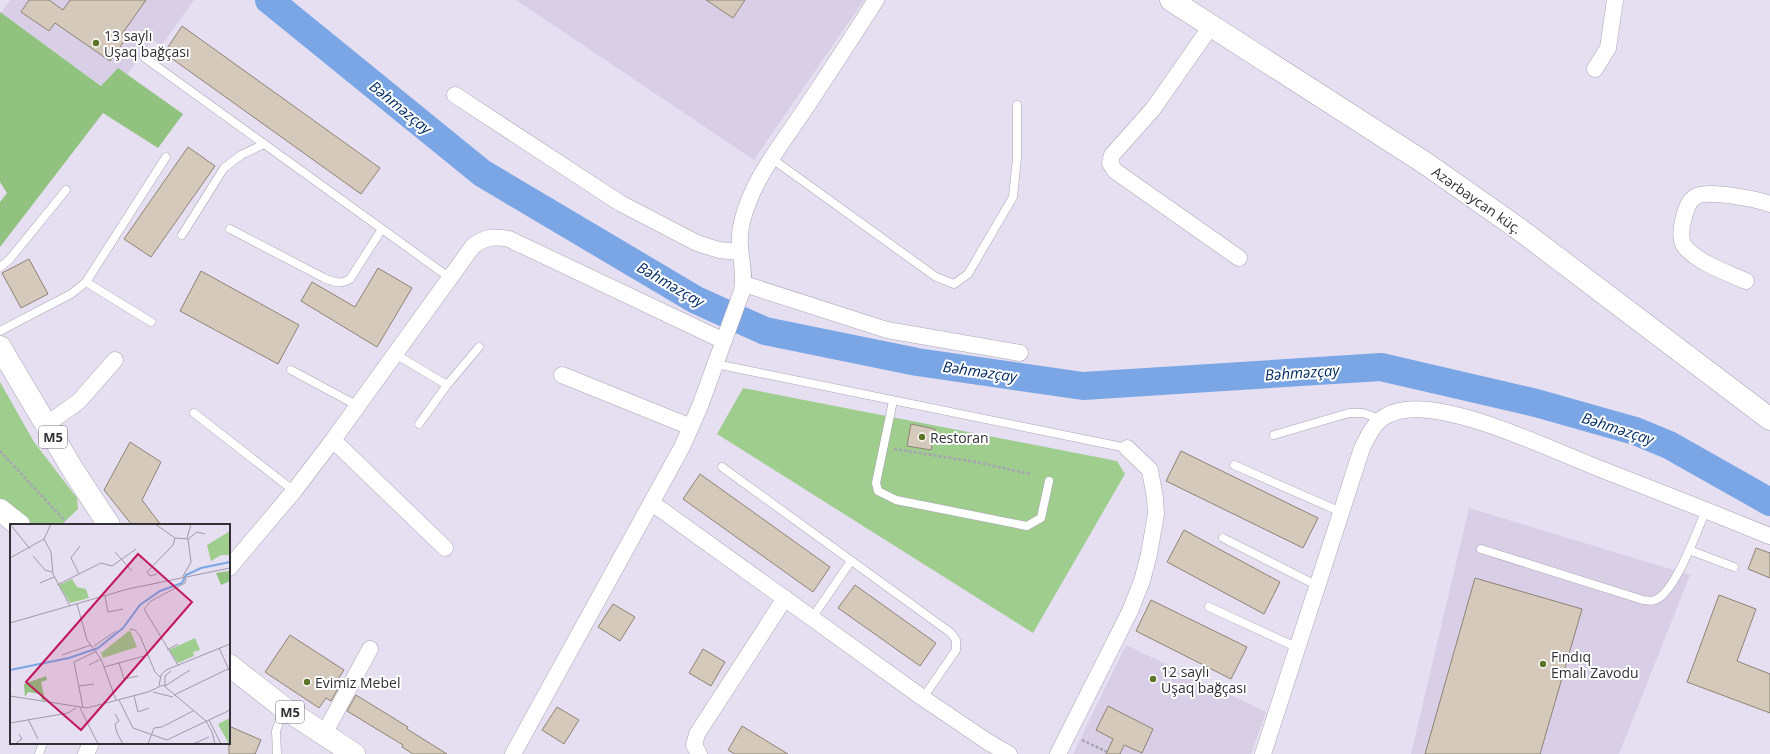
<svg xmlns="http://www.w3.org/2000/svg" width="1770" height="754" font-family="'Open Sans',sans-serif">
<style>
.built{fill:#d8cfe7}
.green{fill:#9ecd8e}
.forest{fill:#91c280}
.lines{fill:none;stroke-linecap:round;stroke-linejoin:round}
.river{stroke:#7ba6e6;stroke-width:28}
.building{fill:#d4c9ba;stroke:#8d8375}
.lane-casing{stroke:#aba4b5;stroke-width:9}
.street-casing{stroke:#aba4b5;stroke-width:17}
.secondary-casing{stroke:#aba4b5;stroke-width:23}
.highway-casing{stroke:#aba4b5;stroke-width:23}
.path{stroke:#a8a3b1;stroke-width:2.5;stroke-dasharray:3 2;stroke-linecap:butt}
.lane{stroke:#fff;stroke-width:8}
.street{stroke:#fff;stroke-width:16}
.secondary{stroke:#fff;stroke-width:22}
.highway{stroke:#fff;stroke-width:22}
.poi-dot{fill:#5c7528;stroke:#fff;stroke-width:1.5}
.labels{text-anchor:middle;dominant-baseline:central;stroke-width:4;stroke-linejoin:round;paint-order:stroke}
.shield{fill:#fff;stroke:#706e73;stroke-width:1}
.shield-label{font-size:13px;font-weight:bold;fill:#323037}
.poi-label{font-size:14px;fill:#323037;stroke:#fff;text-anchor:start}
.street-label{font-size:14px;fill:#323037;stroke:#fff}
.water-label{font-size:15px;font-style:italic;fill:#032d65;stroke:#fff}
.inset-river{fill:none;stroke:#7ba6e6;stroke-width:2}
.inset-road{fill:none;stroke:#9e99a7;stroke-width:1}
.view{fill:#c2185b;fill-opacity:0.15;stroke:#c2185b;stroke-width:2}
.inset-edge{fill:none;stroke:#323037;stroke-width:2}
</style>
<rect width="100%" height="100%" fill="#e6dff1"/>
<path class="built" d="M10,0H194L161,46L152,40L127,75L118,69L102,86L1,13Z
M516,0H864L754,160Z
M1469,508L1690,575L1619,754H1411Z
M1126,645L1266,712L1251,754H1073Z"/>
<path class="green" d="M0,382L34,442L77,498L78,509L61,525H31L0,500Z
M743,388L1117,461L1125,474L1033,633L717,434Z"/>
<path class="forest" d="M0,12L101,86L118,68L183,114L158,148L103,113L0,247V202L7,193L0,182Z"/>
<g class="lines">
<path class="river" d="M269,0L482,173L696,300L765,331L917,362L1083,386L1381,367L1536,403L1635,431L1669,445L1770,502"/>
</g>
<path class="building" d="M29,0H49L63,10L70,0H146L122,34L127,37L110,61L55,23L49,31L21,12Z
M706,0H745L733,18Z
M182,26L380,168L361,194L164,53Z
M188,147L215,166L151,257L124,239Z
M29,259L48,294L21,308L2,273Z
M378,268L412,288L377,347L301,301L312,282L355,307Z
M201,271L299,325L278,364L180,311Z
M911,424L935,429L931,450L907,446Z
M130,442L161,462L142,500L161,525H132L104,490Z
M1181,451L1318,518L1303,548L1166,481Z
M700,474L830,567L813,592L683,499Z
M1184,530L1280,582L1264,614L1167,562Z
M1756,548L1770,553V578L1748,569Z
M1475,578L1582,609L1540,754H1425Z
M855,585L936,643L920,666L838,608Z
M1719,595L1756,609L1737,661L1770,674V713L1687,682Z
M1151,600L1247,647L1231,679L1136,631Z
M613,604L635,617L620,641L598,627Z
M290,635L344,670L336,682L340,685L331,701L326,698L319,708L265,672Z
M703,649L725,662L711,686L689,673Z
M356,695L408,727L407,729L447,754H413L402,747L403,745L347,711Z
M1108,706L1153,729L1142,753L1124,745L1120,754H1106L1113,739L1096,730Z
M557,707L579,720L564,744L542,730Z
M229,726L261,740L255,754H229Z
M742,726L788,754H735L728,750Z"/>
<g class="lines">
<g class="lane-casing">
<path id="lane" d="M145,58L450,278
M771,158L936,277L954,284L968,274L1013,197L1017,158V105
M230,229L324,278C333,282 341,285 350,279L382,229
M182,235L224,168L241,155L264,144
M0,267L9,260L66,190
M86,282L151,322
M0,331L71,294L86,282L166,157
M395,354L447,385
M716,364L1127,448
M291,370L358,406
M893,401L876,483L878,491L896,500L1027,526L1041,518L1049,481
M194,413L294,491
M419,424L447,385L479,347
M1274,435L1349,413H1363L1380,419
M1234,465L1341,512
M722,467L951,633L956,640V650L923,698
M1223,538L1318,586
M1481,549L1643,600C1646,600 1651,602 1655,600C1675,593 1697,531 1706,510
M1689,550L1734,567
M1209,607L1298,648
M812,618L851,561
M39,754L43,743
M277,754L276,731L284,709"/>
</g>
<g class="street-casing">
<path id="street" d="M1211,26L1153,109L1112,155L1110,163L1115,171L1239,258
M1595,69L1608,48L1615,0
M455,95L620,203L697,243L719,250L739,252
M1746,281C1726,272 1700,264 1685,247C1680,241 1681,229 1683,221C1685,213 1687,202 1695,197C1707,189 1756,199 1770,204
M744,284L887,330L1020,353
M562,375L691,427
M46,425L79,401L115,360
M333,440L445,548
M652,503L923,698L988,742L1009,754
M229,568L294,491L333,440L473,246C485,237 494,236 509,239L724,341
M324,734L370,649
M86,754L91,743
M513,754L682,447L700,406L742,291C747,268 735,249 742,222C752,180 781,145 805,109C829,73 853,36 876,0
M699,754L694,745L697,734L785,598
M1058,754L1130,611L1142,581L1149,554L1156,514L1155,498L1150,470L1127,448
M1263,754L1362,448C1371,430 1377,416 1399,411C1447,399 1550,449 1598,468C1655,490 1713,513 1770,536"/>
</g>
<g class="secondary-casing">
<path id="secondary" d="M1171,0L1425,163L1519,229L1770,419
M0,510L19,525"/>
</g>
<g class="highway-casing">
<path id="highway" d="M0,347L73,470L109,525
M229,665L284,708L354,754"/>
</g>
<path class="path" d="M894,449L976,462L1030,474
M0,451L65,521
M1082,740L1107,752"/>
<use href="#lane" class="lane"/>
<use href="#street" class="street"/>
<use href="#secondary" class="secondary"/>
<use href="#highway" class="highway"/>
</g>
<g class="poi-dot">
<circle cx="96" cy="43" r="4"/>
<circle cx="922" cy="437" r="4"/>
<circle cx="1543" cy="664" r="4"/>
<circle cx="1153" cy="679" r="4"/>
<circle cx="307" cy="682" r="4"/>
</g>
<g class="labels">
<g class="shield">
<rect x="39" y="426" width="28" height="22" rx="3"/>
<rect x="276" y="701" width="28" height="22" rx="3"/>
</g>
<g class="shield-label">
<text x="53" y="437">M5</text>
<text x="290" y="712">M5</text>
</g>
<g class="poi-label">
<text x="104" y="35">13 saylı<tspan x="104" dy="16">Uşaq bağçası</tspan></text>
<text x="930" y="437">Restoran</text>
<text x="1551" y="656">Fındıq<tspan x="1551" dy="16">Emalı Zavodu</tspan></text>
<text x="1161" y="671">12 saylı<tspan x="1161" dy="16">Uşaq bağçası</tspan></text>
<text x="315" y="682">Evimiz Mebel</text>
</g>
<g class="street-label">
<text transform="translate(1477 200) rotate(35)">Azərbaycan küç.</text>
</g>
<g class="water-label">
<text transform="translate(401 107) rotate(39)">Bəhməzçay</text>
<text transform="translate(671 284) rotate(30)">Bəhməzçay</text>
<text transform="translate(980 371) rotate(8)">Bəhməzçay</text>
<text transform="translate(1302 372) rotate(-4)">Bəhməzçay</text>
<text transform="translate(1618 428) rotate(18)">Bəhməzçay</text>
</g>
</g>
<g transform="translate(10 524)">
<rect width="220" height="220" fill="#e6dff1"/>
<path d="M220,7V31H211L201,37L197,21ZM62,55L67,63L76,65L79,74L60,79L49,61ZM120,106L127,123L93,134L91,129ZM185,114L190,126L183,128L184,132L168,139L159,126ZM220,194V220H219L208,200Z" fill="#9ecd8e"/>
<path d="M219,47L220,57L211,61L206,49ZM36,152L37,156L31,158L35,177L32,176L31,170L18,168L15,173L14,160Z" fill="#91c280"/>
<path class="inset-river" d="M0,146L59,134L88,124L113,104L130,81L150,67L172,59L176,51L191,44L220,38"/>
<path class="inset-road" d="M0,0L20,25M145,0L165,14L178,15L181,38L172,54M177,14L181,0M34,15L41,28L43,50L60,82M178,15L187,8L195,10M105,28L122,47M23,32L35,46L42,48M0,34L34,15L41,0M69,50L61,34L70,22M147,50L140,52L137,48L163,21L165,14M30,59L44,53M47,61L91,39L102,42L126,25M95,72L98,88L113,85M67,80L77,116L91,135L106,176M0,99L118,65L220,44M120,105L125,106L130,112L145,148L150,153M84,122L106,107M209,124L220,148M157,126L168,120M52,131L81,121M109,139L114,155L128,152M79,141L91,135M168,141L134,85L141,77L175,59L176,54M94,143L138,131M69,162L84,160M149,162L151,151L156,146L220,120M155,162L180,146M155,162V152L161,147M143,168L163,173M164,171L220,144M0,172L77,184L138,168L153,161L196,197L202,208L205,220M124,172L128,188L139,184M109,176L123,204L157,216L220,186M70,184L88,220M73,184L64,138L87,127M105,190L109,197L105,200L107,209L113,220M18,195L28,215M199,196L211,220M0,199L58,189L66,184M5,220L12,215L9,210M138,220L144,204L152,203L183,187M183,220L199,213"/>
<path class="view" d="M128,30L182,78L71,206L16,158Z"/>
<rect width="220" height="220" class="inset-edge"/>
</g>
</svg>
